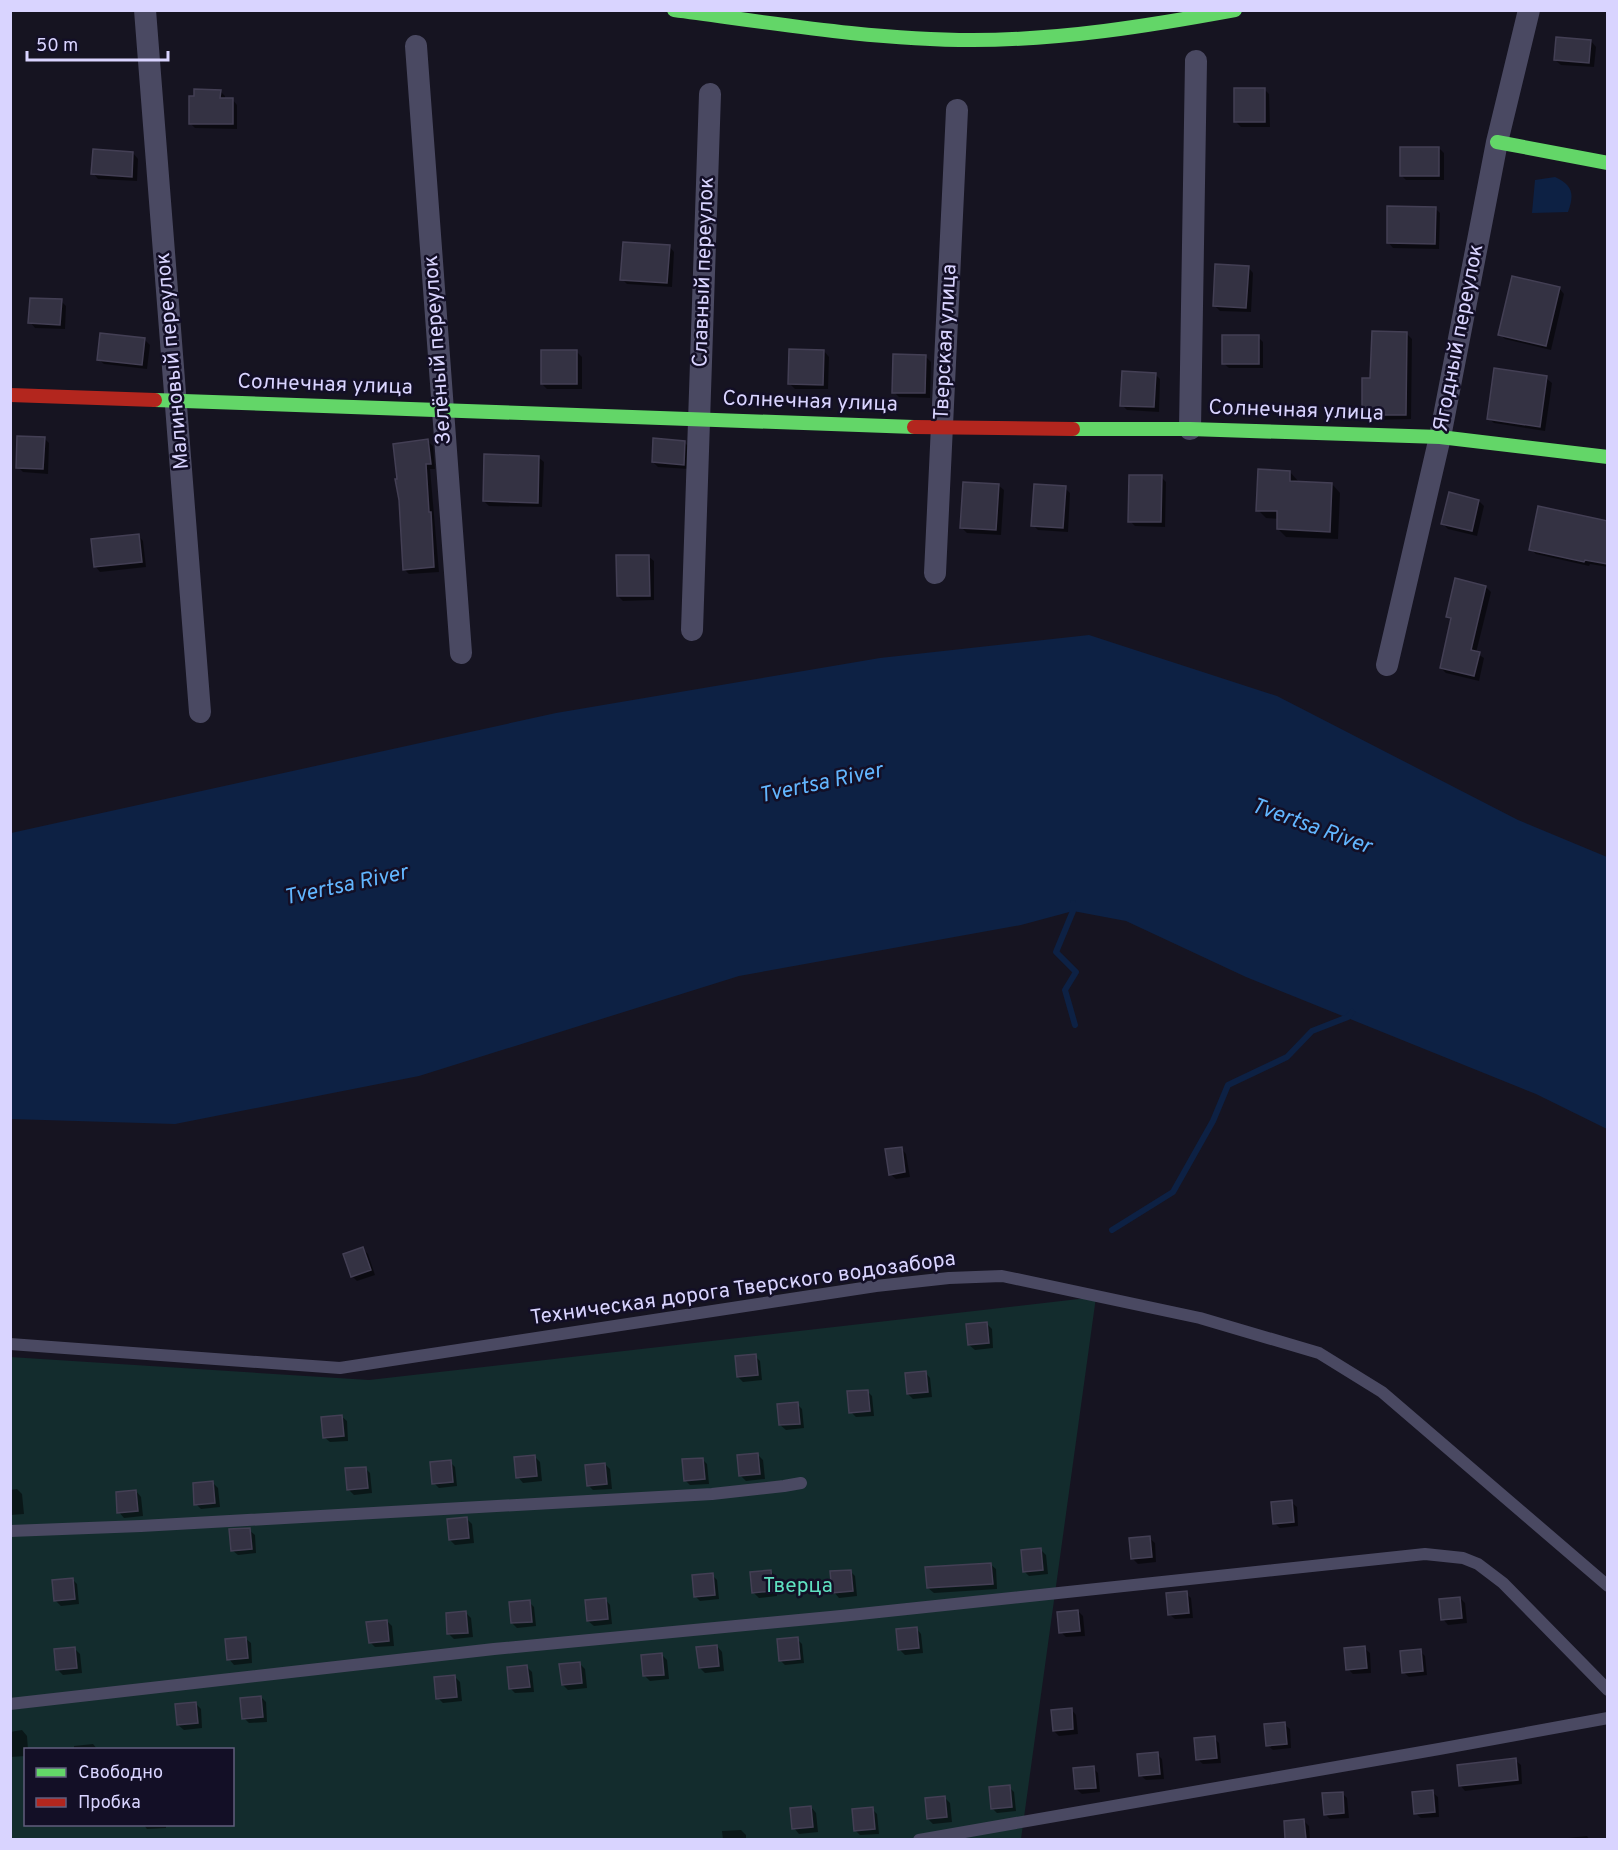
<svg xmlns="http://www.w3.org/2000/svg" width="1618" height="1850" font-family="Overpass,sans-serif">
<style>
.green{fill:#132c2d;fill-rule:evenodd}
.water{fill:#0d2144}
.shadow{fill:#0007}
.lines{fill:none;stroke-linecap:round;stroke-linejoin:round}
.stream{stroke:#0d2144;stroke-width:6}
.building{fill:#343243;stroke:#433f54;stroke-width:1.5}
.lane{stroke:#4a4962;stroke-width:12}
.street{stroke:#4a4962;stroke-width:22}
.fast{stroke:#63d668;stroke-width:14}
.jam{stroke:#b3261e;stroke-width:14}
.labels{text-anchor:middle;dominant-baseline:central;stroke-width:5;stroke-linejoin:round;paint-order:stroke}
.street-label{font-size:21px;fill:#d9d4ff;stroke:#130f26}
.park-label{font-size:21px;fill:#5fe0c0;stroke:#130f26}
.water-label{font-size:22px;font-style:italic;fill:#62b6ff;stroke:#130f26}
</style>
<rect width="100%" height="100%" fill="#161421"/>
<path class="green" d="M1096,1297L1021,1839H11L10,1357L369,1380ZM26,1750H232V1824H26Z"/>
<path class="water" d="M1555,177C1572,185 1575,193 1568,212L1532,213L1535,180Z
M1089,635L1277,696L1518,820L1607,857V1129L1536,1094L1246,977L1126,921L1073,911L1021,925L739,976L419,1076L175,1124L11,1119V833L556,713L880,658Z"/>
<path class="shadow" d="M1591,41L1596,47L1594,67L1561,65L1555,60Z
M1264,89L1269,94L1270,127H1241L1236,122Z
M220,91L225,96V99H232L237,105V129L195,128L190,123Z
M10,148L12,176H10Z
M1439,148L1444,153V180H1406L1401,175Z
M133,153L138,159L137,181L98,179L93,173Z
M1435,208L1440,213L1439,249L1393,248L1388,242Z
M669,246L674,252L672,287L627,284L622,279Z
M1248,267L1253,273L1251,312L1220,311L1214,305Z
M1559,288L1564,294L1551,350L1505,339L1500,334Z
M61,301L66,306L65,329L35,328L30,322Z
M1407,334L1412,339L1411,419L1369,420L1364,415L1372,380Z
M1258,337L1263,342V368H1229L1223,363Z
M145,340L150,345L147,369L104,364L98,359Z
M824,351L829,357L828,389H795L790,384Z
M577,352L582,357V389H547L542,384Z
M926,357L931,362L930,398L899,397L894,392Z
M1155,374L1160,379L1159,412L1127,410L1122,405Z
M1546,378L1552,383L1545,431L1494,423L1488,418Z
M44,438L49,443L48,474L23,472L18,467Z
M427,441L433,446L435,469H430L439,572L409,574L404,569Z
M684,442L689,447V469L658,467L653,462Z
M538,457L544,462L542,507L489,506L484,501Z
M1290,472L1298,481V483L1332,484L1340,493L1338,539L1286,537L1278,529L1279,519L1266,518L1258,510Z
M1161,477L1166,482L1165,527L1135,526L1130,521Z
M998,485L1004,490L1001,535L967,533L962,528Z
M1065,488L1070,493L1068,532L1038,530L1033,525Z
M1479,501L1484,506L1477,536L1448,529L1443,524Z
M1608,510V567L1590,564L1589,566L1536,554L1531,549L1605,522Z
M138,535L143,541L146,567L100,572L95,566Z
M648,556L654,561V600L623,601L618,596Z
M1486,587L1491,592L1476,653L1484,658L1479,681L1446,673L1441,668L1452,621L1448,616Z
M901,1148L906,1154L910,1177L896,1179L890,1174Z
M363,1249L368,1254L375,1275L357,1281L352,1276Z
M986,1323L992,1329L993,1348L975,1350L969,1345Z
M755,1356L760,1361L762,1380L743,1382L738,1377Z
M925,1372L930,1378L932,1397L913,1399L908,1394Z
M867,1391L872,1396L874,1416L856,1417L851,1412Z
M797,1404L802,1409L804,1428L786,1430L780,1425Z
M341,1416L347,1421L348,1441L330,1442L324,1437Z
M758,1455L763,1460L765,1479L746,1481L741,1476Z
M534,1456L540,1462L542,1481L523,1483L518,1477Z
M702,1459L707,1464L709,1484L690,1485L685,1480Z
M450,1462L455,1467L457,1486L439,1488L434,1483Z
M605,1464L610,1469L612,1489L593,1490L588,1485Z
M365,1468L370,1473L372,1493L354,1495L348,1489Z
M213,1483L218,1488L220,1507L201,1509L196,1504Z
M17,1489L22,1494L24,1514L10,1515V1490Z
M136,1491L141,1497L143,1516L124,1518L119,1512Z
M1291,1502L1297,1507L1298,1526L1280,1528L1274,1523Z
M467,1519L472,1524L474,1543L455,1545L450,1540Z
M249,1530L255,1535L256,1553L238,1555L232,1550Z
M1149,1538L1155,1543L1156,1562L1138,1564L1133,1559Z
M1041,1550L1046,1555L1048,1574L1029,1576L1024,1571Z
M990,1564L996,1569L997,1589L934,1593L928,1588Z
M770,1571L776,1576L777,1596L759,1598L753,1592Z
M850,1571L855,1576L857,1596L839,1598L834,1592Z
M712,1575L717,1580L719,1599L700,1601L695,1596Z
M72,1579L77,1584L79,1604L61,1606L55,1600Z
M1186,1593L1191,1598L1193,1618L1175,1619L1169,1614Z
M1460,1598L1465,1603L1467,1623L1448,1625L1443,1619Z
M605,1599L610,1605L612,1624L594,1626L588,1621Z
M529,1602L534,1607L536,1626L517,1628L512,1623Z
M1078,1611L1083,1616L1085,1636L1066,1637L1061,1632Z
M466,1613L471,1618L473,1637L454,1639L449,1634Z
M387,1621L392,1626L394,1646L375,1647L370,1642Z
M916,1628L921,1634L923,1653L905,1655L899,1649Z
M245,1638L251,1643L252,1663L234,1665L229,1659Z
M797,1639L802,1644L804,1663L785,1665L780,1660Z
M717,1646L722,1652L724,1671L705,1673L700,1668Z
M74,1648L80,1654L82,1673L63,1675L58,1670Z
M1364,1648L1370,1653L1371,1673L1353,1674L1348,1669Z
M1420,1651L1425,1656L1427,1675L1409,1677L1403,1672Z
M662,1655L667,1660L669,1679L650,1681L645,1676Z
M580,1664L585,1669L587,1688L568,1690L563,1685Z
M527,1667L532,1672L534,1692L515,1693L510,1688Z
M455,1677L460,1682L462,1701L443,1703L438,1698Z
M261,1697L266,1702L267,1722L249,1723L244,1718Z
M195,1703L201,1709L202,1728L184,1730L178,1725Z
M1071,1709L1076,1715L1078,1734L1059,1736L1054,1731Z
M1284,1724L1290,1729L1291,1748L1273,1750L1267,1745Z
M22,1730L27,1736L28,1750H26V1756L10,1757V1732Z
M1214,1738L1219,1743L1221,1763L1203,1764L1197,1759Z
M93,1744L98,1750H74V1746Z
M1157,1754L1162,1759L1164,1779L1146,1780L1140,1775Z
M1515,1760L1521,1765L1522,1784L1465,1791L1460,1785Z
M1093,1768L1098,1773L1100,1792L1082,1794L1076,1789Z
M1009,1787L1014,1792L1016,1811L997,1813L992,1808Z
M1432,1792L1438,1797L1439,1817L1421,1818L1415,1813Z
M1342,1793L1347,1798L1349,1818L1330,1819L1325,1814Z
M945,1798L950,1803L952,1822L933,1824L928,1819Z
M811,1807L816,1813L818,1832L799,1834L794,1828Z
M872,1809L877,1814L879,1834L860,1835L855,1830Z
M1304,1821L1309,1826L1310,1840H1287L1285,1822Z
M143,1824H166V1828L147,1829Z
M741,1830L746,1835V1840H723L722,1831Z
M1587,1836L1590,1840H1568V1838Z"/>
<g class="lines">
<path class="stream" d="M1073,903V911L1056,952L1076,972L1065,990L1075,1025
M1112,1230L1173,1192L1213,1121L1228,1085L1287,1057L1312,1031L1348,1017L1352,1012"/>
</g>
<path class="building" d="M1556,37L1591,40L1589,63L1554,60Z
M1234,88H1265V122H1234Z
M194,89L221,90L220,98H233V124H189V96H194Z
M1400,147H1439V176H1400Z
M93,149L133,152L132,177L91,174Z
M1387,206L1436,207L1435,244L1387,243Z
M623,242L670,245L667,283L620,280Z
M1215,264L1249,266L1246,308L1213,306Z
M1512,276L1560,287L1546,346L1498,335Z
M30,298L62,299L60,325L28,323Z
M1372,331L1407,332L1406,415H1362V378H1370Z
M100,333L145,338L142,365L97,360Z
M1222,335H1259V364H1222Z
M789,349L824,350L823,385L788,384Z
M541,350H577V384H541Z
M893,354L926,355L925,393H892Z
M1494,368L1547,376L1540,427L1487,419Z
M1122,371L1156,373L1154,407L1120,406Z
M17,436L45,437L43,469L16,468Z
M653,438L685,441L684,465L652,462Z
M428,439L431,464H426L429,512H431L434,567L403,570L399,500L395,479H397L393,444Z
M484,454L539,456L538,503L483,501Z
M1258,469L1290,471V481L1332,483L1330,532L1277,529V511H1256Z
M1129,475H1162L1161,522H1128Z
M963,482L999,484L996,530L960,528Z
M1034,484L1066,486L1063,528L1031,526Z
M1449,492L1479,500L1472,531L1441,524Z
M1538,506L1608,521V564L1585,560L1584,562L1529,550Z
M139,534L142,562L94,567L91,539Z
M616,555H649L650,596H617Z
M1455,578L1486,586L1471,650L1480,652L1474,676L1440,668L1451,618L1446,617Z
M902,1147L905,1172L889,1175L885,1149Z
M363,1247L371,1270L351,1277L343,1254Z
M987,1322L989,1343L968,1345L966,1324Z
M756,1354L758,1375L737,1377L735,1356Z
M926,1371L928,1392L907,1394L905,1373Z
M868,1390L870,1411L849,1413L847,1391Z
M798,1402L800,1424L779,1425L777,1404Z
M342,1415L344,1436L323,1438L321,1417Z
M758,1453L760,1474L739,1476L737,1455Z
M535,1455L537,1476L516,1478L514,1457Z
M703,1458L705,1479L684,1481L682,1459Z
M451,1460L453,1482L432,1484L430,1462Z
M605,1463L607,1484L587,1486L585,1465Z
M366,1467L368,1488L347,1490L345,1468Z
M213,1481L215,1503L194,1505L193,1483Z
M136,1490L138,1511L117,1513L116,1492Z
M1292,1500L1294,1522L1273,1524L1271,1502Z
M467,1517L469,1538L449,1540L447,1519Z
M250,1528L252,1549L231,1551L229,1529Z
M1150,1536L1152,1557L1131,1559L1129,1538Z
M1041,1548L1043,1570L1023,1572L1021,1550Z
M991,1563L993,1584L927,1588L925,1567Z
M771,1570L773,1591L752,1593L750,1572Z
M851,1570L853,1591L832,1593L830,1571Z
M713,1573L715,1595L694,1597L692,1575Z
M73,1578L75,1599L54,1601L52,1580Z
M1187,1591L1189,1613L1168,1615L1166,1593Z
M1460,1597L1462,1618L1441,1620L1439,1599Z
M606,1598L608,1619L587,1621L585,1600Z
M530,1600L532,1622L511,1623L509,1602Z
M1078,1610L1080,1631L1059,1633L1057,1612Z
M466,1611L468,1633L447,1634L446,1613Z
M387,1620L389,1641L369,1643L366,1622Z
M917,1627L919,1648L898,1650L896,1629Z
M246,1637L248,1658L227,1660L225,1639Z
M798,1637L800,1659L779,1661L777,1639Z
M717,1645L719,1666L699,1668L696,1647Z
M1365,1646L1367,1668L1346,1670L1344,1648Z
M75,1647L77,1668L56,1670L54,1649Z
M1421,1649L1423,1671L1402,1673L1400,1651Z
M662,1653L664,1675L643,1676L641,1655Z
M580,1662L582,1683L562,1685L559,1664Z
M527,1665L530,1687L509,1689L507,1667Z
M455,1675L457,1697L436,1699L434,1677Z
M261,1696L263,1717L242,1719L240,1698Z
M196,1702L198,1723L177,1725L175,1704Z
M1072,1708L1073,1729L1053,1731L1051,1710Z
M1285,1722L1287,1744L1266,1746L1264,1724Z
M1215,1736L1217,1758L1196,1760L1194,1738Z
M1158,1752L1160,1774L1139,1776L1137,1754Z
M1516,1758L1518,1780L1459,1786L1457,1765Z
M1094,1766L1096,1788L1075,1789L1073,1768Z
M1010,1785L1012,1807L991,1809L989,1787Z
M1433,1790L1435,1812L1414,1814L1412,1792Z
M1343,1792L1344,1813L1324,1815L1322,1793Z
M945,1796L947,1817L927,1819L925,1798Z
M811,1806L813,1827L792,1829L790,1808Z
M873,1807L875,1829L854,1831L852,1809Z
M1304,1819L1306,1839H1285L1284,1821Z"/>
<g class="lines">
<path class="lane" d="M10,1344L340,1368L876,1286L949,1278L1002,1276L1200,1318L1319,1353L1382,1392L1608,1586
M10,1531L141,1526L712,1494L784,1486L801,1483
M10,1704L494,1649L841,1616L1425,1554L1463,1558L1478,1564L1503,1583L1608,1690
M919,1840L1439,1749L1608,1718"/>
<path class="street" d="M145,10L200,712
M416,46L461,653
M1190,429L1196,61
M935,573L957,110
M692,630L710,94
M1387,665L1440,437L1497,142L1529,10"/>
<path class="fast" d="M674,10C773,23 873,40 973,40C1061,40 1148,26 1235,10
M1497,142L1608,163
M155,400L914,427
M1073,429H1190L1440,437L1608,457"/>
<path class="jam" d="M10,395L155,400
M914,427L1073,429"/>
</g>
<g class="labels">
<g class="street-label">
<text transform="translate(704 272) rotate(-88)">Славный переулок</text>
<text transform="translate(1459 338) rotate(-79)">Ягодный переулок</text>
<text transform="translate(946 342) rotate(-87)">Тверская улица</text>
<text transform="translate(438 350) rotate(-94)">Зелёный переулок</text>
<text transform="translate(173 361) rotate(-95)">Малиновый переулок</text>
<text transform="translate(325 385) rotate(2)">Солнечная улица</text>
<text transform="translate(810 402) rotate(2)">Солнечная улица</text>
<text transform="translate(1296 411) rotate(2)">Солнечная улица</text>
<text transform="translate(743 1289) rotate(-8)">Техническая дорога Тверского водозабора</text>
</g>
<g class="park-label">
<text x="798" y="1586">Тверца</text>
</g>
<g class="water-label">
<text transform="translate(821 784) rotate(-12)">Tvertsa River</text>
<text transform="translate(1311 827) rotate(20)">Tvertsa River</text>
<text transform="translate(346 886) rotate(-12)">Tvertsa River</text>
</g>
</g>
<rect width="1618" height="1850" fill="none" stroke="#d9d4ff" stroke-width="24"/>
<rect x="24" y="1748" width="210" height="78" fill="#130f26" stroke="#625e7d" stroke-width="1.5"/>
<rect x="36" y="1768" width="30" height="9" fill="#63d668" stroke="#625e7d" stroke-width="1.5"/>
<text x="78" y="1778" font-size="18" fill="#d9d4ff">Свободно</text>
<rect x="36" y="1798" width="30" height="9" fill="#b3261e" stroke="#625e7d" stroke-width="1.5"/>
<text x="78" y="1808" font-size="18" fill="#d9d4ff">Пробка</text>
<path d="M27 51v9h141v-9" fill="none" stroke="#d9d4ff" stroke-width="3"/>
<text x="36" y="51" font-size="18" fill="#d9d4ff" stroke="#130f26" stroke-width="4.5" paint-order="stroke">50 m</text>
</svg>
